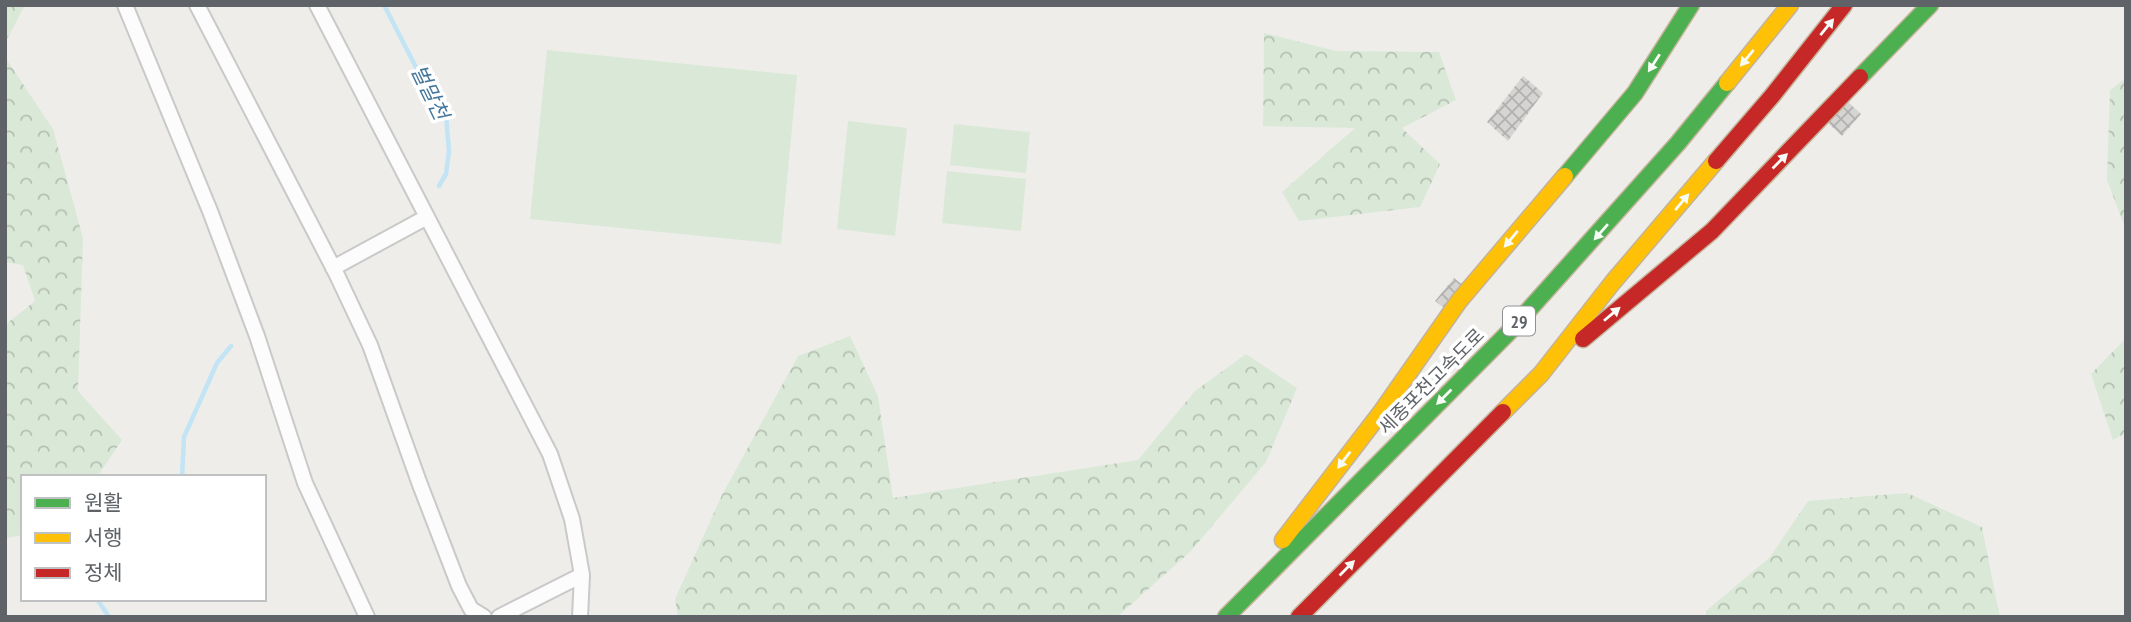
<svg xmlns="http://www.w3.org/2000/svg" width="2131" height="622" font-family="'PT Sans Narrow','Noto Sans KR',sans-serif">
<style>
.forest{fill:url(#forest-crowns)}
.park{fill:#dae9d7}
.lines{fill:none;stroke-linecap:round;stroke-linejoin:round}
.stream{stroke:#c2e4f4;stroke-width:4.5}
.building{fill:url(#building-cross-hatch)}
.street-casing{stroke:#c9c9c9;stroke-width:18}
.fast-casing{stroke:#c4b399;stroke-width:19}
.slow-casing{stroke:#c4b399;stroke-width:19}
.jam-casing{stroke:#c4b399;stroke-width:19}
.street{stroke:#fcfcfc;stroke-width:14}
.fast{stroke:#4caf50;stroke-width:16}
.slow{stroke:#ffc107;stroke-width:16}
.jam{stroke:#c62828;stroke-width:16}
.oneway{fill:#f6fbf6}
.labels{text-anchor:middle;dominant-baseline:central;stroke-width:7;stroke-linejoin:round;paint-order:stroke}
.shield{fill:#fff;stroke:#8f9295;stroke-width:2}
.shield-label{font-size:18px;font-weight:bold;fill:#5f6367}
.street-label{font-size:19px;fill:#5f6367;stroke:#fff}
.water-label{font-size:21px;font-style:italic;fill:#45769b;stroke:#fff}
</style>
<defs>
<pattern id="forest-crowns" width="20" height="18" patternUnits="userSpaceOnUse" patternTransform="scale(1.75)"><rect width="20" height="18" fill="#dae9d7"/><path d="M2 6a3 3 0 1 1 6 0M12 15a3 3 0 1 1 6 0" fill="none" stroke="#b4c0b2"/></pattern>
<pattern id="building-cross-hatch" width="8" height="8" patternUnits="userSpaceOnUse" patternTransform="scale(1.75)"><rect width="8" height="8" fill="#d5d4d3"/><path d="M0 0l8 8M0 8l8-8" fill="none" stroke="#b0b0af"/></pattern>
</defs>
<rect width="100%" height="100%" fill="#eeedea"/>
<path class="forest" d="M5,5H25L5,43Z
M1264,33L1336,51L1439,52L1456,100L1402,128L1440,164L1420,207L1299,221L1282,192L1355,128L1263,126Z
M5,57L53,129L83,238L78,391L122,440L97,477H23V535L5,538V325L35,301L23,265L5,262Z
M2126,78V230L2107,180L2110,90Z
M850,336L878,396L893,498L1138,460L1195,391L1246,354L1297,388L1266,462L1191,551L1117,617H678L675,599L722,495L798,356Z
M2126,338V433L2113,440L2091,374Z
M1907,493L1982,527L1999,613L2003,617H1706V611L1770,557L1808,501Z"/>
<path class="park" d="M547,50L797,75L781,244L530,219Z
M848,121L907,128L895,236L837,229Z
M954,124L1030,132L1026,173L950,165Z
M947,171L1026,179L1021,231L942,223Z"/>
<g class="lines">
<path class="stream" d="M384,5L420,75L446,115L449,151L446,174L439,186
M182,477L184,437L217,363L231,346
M97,599L109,617"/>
</g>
<path class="building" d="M1523,76L1543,93L1508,141L1487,122Z
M1847,101L1861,114L1842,136L1828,123Z
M1454,278L1469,290L1451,313L1435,301Z"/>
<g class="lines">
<g class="street-casing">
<path id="street" d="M125,5L210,211L257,336L305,483L367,617
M197,5L336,273L370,345L419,482L459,586L471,609L484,617
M317,5L550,454L572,519L582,575L580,617
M333,268L427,217
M499,617L582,575"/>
</g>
<g class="fast-casing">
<path id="fast" d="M1860,77L1930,5
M1565,176L1635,93L1691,5
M1226,617L1510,331L1678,143L1727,83"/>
</g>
<g class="slow-casing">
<path id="slow" d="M1727,83L1790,5
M1503,412L1541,374L1613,282L1716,161
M1283,540L1382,411L1459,301L1565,176"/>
</g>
<g class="jam-casing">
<path id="jam" d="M1716,161L1772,96L1844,5
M1583,339L1712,231L1860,77
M1299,617L1503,412"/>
</g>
<use href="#street" class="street"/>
<use href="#fast" class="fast"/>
<use href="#slow" class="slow"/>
<use href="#jam" class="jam"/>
</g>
<defs><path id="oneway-solid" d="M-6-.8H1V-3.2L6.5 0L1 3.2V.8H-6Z" transform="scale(1.75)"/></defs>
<g class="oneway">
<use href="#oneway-solid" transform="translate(1827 27) rotate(-51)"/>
<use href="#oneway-solid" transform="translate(1747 58) rotate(129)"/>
<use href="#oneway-solid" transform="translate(1654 63) rotate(123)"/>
<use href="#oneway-solid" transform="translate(1780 161) rotate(-45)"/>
<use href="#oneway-solid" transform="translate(1682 202) rotate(-50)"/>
<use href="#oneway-solid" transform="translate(1601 232) rotate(131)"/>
<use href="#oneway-solid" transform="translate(1511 239) rotate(130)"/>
<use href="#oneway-solid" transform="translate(1612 314) rotate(-40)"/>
<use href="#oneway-solid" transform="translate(1444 397) rotate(135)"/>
<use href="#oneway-solid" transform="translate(1344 460) rotate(127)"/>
<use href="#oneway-solid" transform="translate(1347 568) rotate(-45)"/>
</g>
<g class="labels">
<rect class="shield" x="1503" y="306.5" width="32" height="29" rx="5"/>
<g class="shield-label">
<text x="1519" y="321">29</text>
</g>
<g class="street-label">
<text transform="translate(1431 381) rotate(-45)">세종포천고속도로</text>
</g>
<g class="water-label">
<text transform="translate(430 92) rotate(64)">벌말천</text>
</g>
</g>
<rect width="2131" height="622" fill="none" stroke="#5f6367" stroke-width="14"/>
<rect x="21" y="475" width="245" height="126" fill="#ffffff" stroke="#bfc1c2" stroke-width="2"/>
<rect x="35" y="498" width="35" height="10" fill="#4caf50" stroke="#bfc1c2" stroke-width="2"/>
<text x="84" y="510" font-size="21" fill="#5f6367">원활</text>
<rect x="35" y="533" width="35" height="10" fill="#ffc107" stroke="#bfc1c2" stroke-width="2"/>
<text x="84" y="545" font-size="21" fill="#5f6367">서행</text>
<rect x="35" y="568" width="35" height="10" fill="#c62828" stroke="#bfc1c2" stroke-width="2"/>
<text x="84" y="580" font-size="21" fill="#5f6367">정체</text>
</svg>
